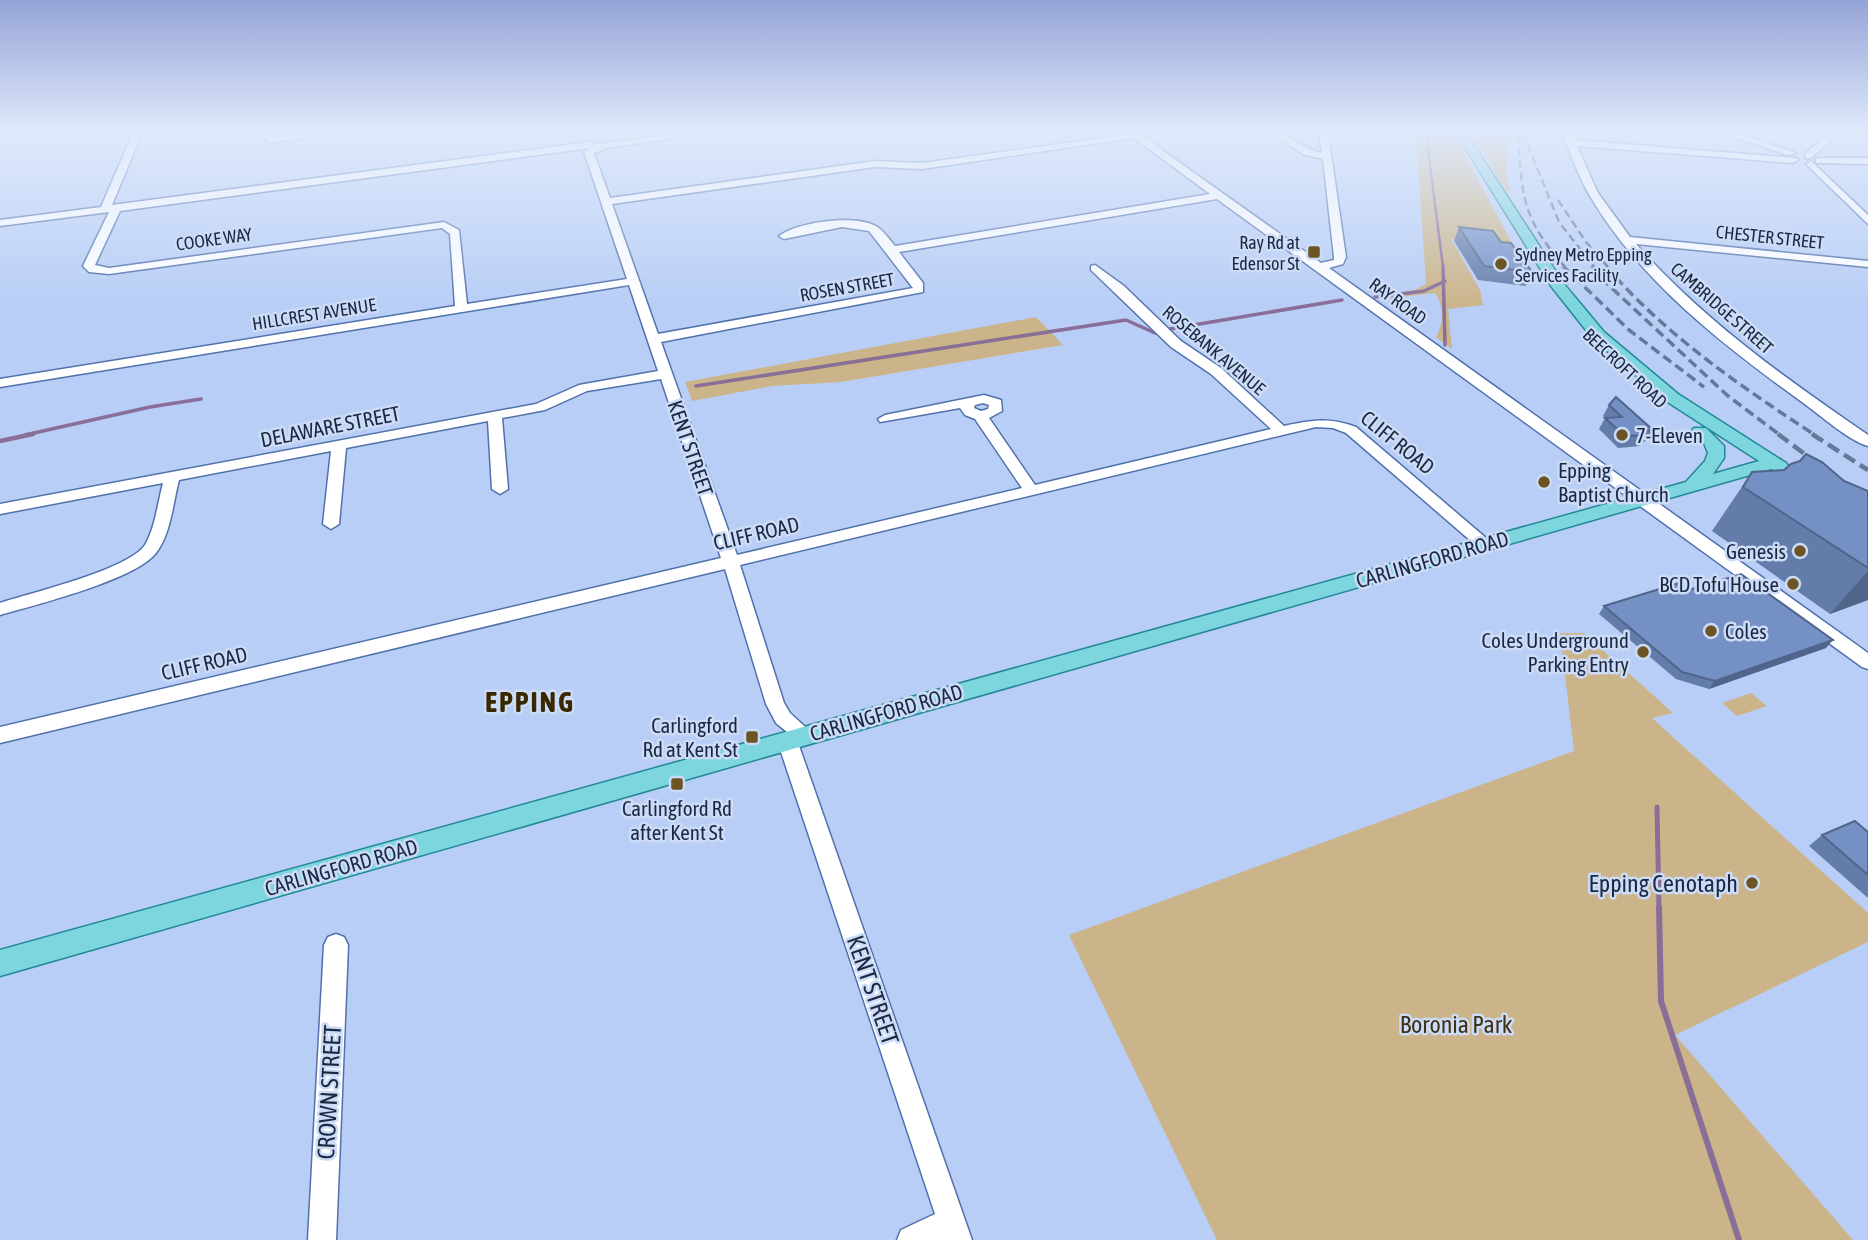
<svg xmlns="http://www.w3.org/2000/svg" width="1868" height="1240" font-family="'Asap Condensed',sans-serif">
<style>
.green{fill:#cbb489}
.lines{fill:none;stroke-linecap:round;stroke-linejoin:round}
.stream-far4{stroke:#896e98;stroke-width:2.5}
.stream-far3{stroke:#896e98;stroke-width:3.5}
.stream-far2{stroke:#896e98;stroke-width:4.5}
.stream-far1{stroke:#896e98;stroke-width:5}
.stream{stroke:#896e98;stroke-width:6}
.minor-casing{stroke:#5171ad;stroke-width:3}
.major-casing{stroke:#228897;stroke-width:3}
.minor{fill:#fff;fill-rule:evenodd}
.major{fill:#7dd6dd;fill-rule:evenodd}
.rail-far2{stroke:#667898;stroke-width:2.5;stroke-dasharray:8 4.5;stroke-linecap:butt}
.rail-far1{stroke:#667898;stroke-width:3.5;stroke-dasharray:10 5;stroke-linecap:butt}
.rail{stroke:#667898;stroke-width:4.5;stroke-dasharray:13 6;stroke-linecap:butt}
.wall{fill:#647ca9}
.shaded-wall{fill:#51658a}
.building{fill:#7490c5;stroke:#51658a;stroke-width:2}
.poi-dot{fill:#6c5425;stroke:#ccdbf6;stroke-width:2.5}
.labels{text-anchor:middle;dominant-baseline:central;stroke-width:5;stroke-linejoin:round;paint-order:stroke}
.far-street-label{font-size:18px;fill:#1a2841;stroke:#ccdbf6}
.far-poi-label{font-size:18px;fill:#1a2841;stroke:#ccdbf6;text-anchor:end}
.street-label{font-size:21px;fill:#1a2841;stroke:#ccdbf6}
.poi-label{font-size:21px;fill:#1a2841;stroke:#ccdbf6;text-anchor:end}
.near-poi-label{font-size:24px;fill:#1a2841;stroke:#ccdbf6;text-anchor:end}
.near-street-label{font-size:24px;fill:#1a2841;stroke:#ccdbf6}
.near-park-label{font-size:24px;fill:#3f3115;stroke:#ccdbf6}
.district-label{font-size:28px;font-weight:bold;letter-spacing:2px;fill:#3a2800;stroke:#ccdbf6}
</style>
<rect width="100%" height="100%" fill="#b8cef6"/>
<path class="green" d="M1416,133H1453L1512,243L1451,239L1480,290L1483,305L1448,309L1452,349L1436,337C1444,323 1444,306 1435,293L1381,299L1374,295L1413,291L1426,284Z
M1470,133H1503L1509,136L1506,175L1510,192L1507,191Z
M1036,317L1063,345L841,382L772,386L692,401L685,382Z
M1560,633H1584L1673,713L1652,718L1868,913V942L1675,1035L1853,1240H1217L1069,935L1574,751Z
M1751,693L1767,706L1737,716L1722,703Z"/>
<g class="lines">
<path class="stream-far4" d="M1426,133L1443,267"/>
<path class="stream-far3" d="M1443,266L1445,345
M1375,297L1424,291L1445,281
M1170,329L1342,300
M696,386L1126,320L1155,333
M25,435L150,407L201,399"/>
<path class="stream-far2" d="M0,441L33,434"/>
<path class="stream-far1" d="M1657,807L1659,910"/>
<path class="stream" d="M1659,908L1661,1001L1739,1240"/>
<g class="minor-casing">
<path id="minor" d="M133,133H142L112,205L590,142L599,144L682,133H706L607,148L594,153L610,198L875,161L922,163L1138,133L1321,263L1334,260V257L1323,159L1305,155L1269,133C1288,132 1303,149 1322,153L1319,133H1328L1346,257L1343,264L1329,268L1868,653V669L1862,667L1217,199L899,252L923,283V292L661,342L737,555L1022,488L975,419L965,415L960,408L880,422L878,419L885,415L984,395L1001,400L1002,411L989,418L1035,485L1271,429L1211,374L1171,347L1091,270V266L1095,265L1124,286L1181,341L1221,368L1284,426C1311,420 1330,417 1356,427L1493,544L1491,548H1479L1346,433L1333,428L1316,427L740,565L784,703L790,713L814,735L811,740L804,743L797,740L972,1240H897L901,1230L935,1214L777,740L780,735L787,732L776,723L766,704L725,569L0,743V727L721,558L661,379L587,391L545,410L502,418L508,489L500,494L492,489L488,421L346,448L339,524L331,529L323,524L331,451L179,480C173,502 171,534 156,553C135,580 35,605 0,615V603C30,593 128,570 145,545C155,528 158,502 163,483L0,514V504L536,404L579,385L658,371L629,285L0,387V379L455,306L450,234L442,228L109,274L89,272L83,266L109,212L0,226V220L101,207ZM1134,138L1210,194L895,246C889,239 884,231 876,226C854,214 797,222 779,236L784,239L842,227L869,231L913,288L658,334L612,204L875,167L922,169ZM590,148L584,152L627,279L467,304L459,230L444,222L109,268L95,265L120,211ZM983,403L989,405L988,409L981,411L974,408L975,405Z
M265,133H273L274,137L333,133L272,143L266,141Z
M1562,133H1571L1575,140L1796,158L1798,160L1793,163L1577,146L1598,193L1630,237L1868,261V267L1636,244C1703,320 1785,378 1868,435V446C1849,441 1819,414 1802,402C1723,345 1640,281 1590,196C1578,176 1571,154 1562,133Z
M1722,133H1735L1796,153L1788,155Z
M1830,133H1840L1811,158H1805V154Z
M1819,158H1868V164L1816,163V159Z
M1811,161L1868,215V224L1808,166L1806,164Z
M336,934L344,937L348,945L336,1240H308L324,945L328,937Z"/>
</g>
<g class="major-casing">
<path id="major" d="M1456,133H1466L1564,284L1604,332L1678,394L1786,463L1789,467L1786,471L1780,472L1771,469L0,976V950L1686,482L1705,461L1708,453L1704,443L1691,432L1694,428H1706L1724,446V458L1713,474L1759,461L1666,401L1593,339L1551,286Z"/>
</g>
<use href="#minor" class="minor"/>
<use href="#major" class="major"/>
<path class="rail-far2" d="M1523,133L1559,222L1594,267
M1518,135C1522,197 1522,218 1565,267
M1558,200L1586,242L1608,267"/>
<path class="rail-far1" d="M1563,266L1629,330L1704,387
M1592,266L1604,281L1728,396L1780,435
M1606,266C1664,334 1740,386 1815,435"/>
<path class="rail" d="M1778,434L1822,467
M1812,434L1868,470"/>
</g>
<path class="wall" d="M1459,227L1501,242L1532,272L1526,286L1478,280L1454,241Z
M1609,405L1653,430L1646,441L1643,442L1640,446L1618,448L1599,429L1605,418L1603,416Z
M1752,472L1868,491V600L1830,614L1712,531Z
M1689,590L1826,648L1709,689L1676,679L1599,614L1604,606Z
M1868,832V898L1809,846L1822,835Z"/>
<path class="shaded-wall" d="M1868,571V600L1830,614Z
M1833,640L1826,648L1709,689L1715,681Z"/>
<path class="building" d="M1459,227L1493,231L1501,242L1511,243L1532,272L1484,266Z
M1616,397L1653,430L1643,431L1647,435L1625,436L1605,418L1622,417L1609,405Z
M1806,454L1822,462L1844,481L1868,491V568L1743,487L1752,472L1784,470L1791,464L1800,461Z
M1741,574L1833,640L1715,681L1682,672L1604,606L1679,583L1689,590Z
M1855,821L1868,832V875L1822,835Z"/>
<linearGradient id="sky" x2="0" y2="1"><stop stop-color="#95a4d7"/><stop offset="0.43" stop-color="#dfe9fb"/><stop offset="1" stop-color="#dfe9fb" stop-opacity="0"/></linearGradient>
<rect width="1868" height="306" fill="url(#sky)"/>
<g class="poi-dot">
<rect x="1307" y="245" width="14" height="14" rx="3.5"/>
<circle cx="1501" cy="264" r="7"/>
<circle cx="1622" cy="435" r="7"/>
<circle cx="1544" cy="482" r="7"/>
<circle cx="1800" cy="551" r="7"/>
<circle cx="1793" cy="584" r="7"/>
<circle cx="1711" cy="631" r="7"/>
<circle cx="1643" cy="652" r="7"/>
<rect x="745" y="730" width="14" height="14" rx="3.5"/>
<rect x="670" y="777" width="14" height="14" rx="3.5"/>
<circle cx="1752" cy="883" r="7"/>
</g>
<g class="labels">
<g class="far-street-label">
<text transform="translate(1770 237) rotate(6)">CHESTER STREET</text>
<text transform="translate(214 239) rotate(-8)">COOKE WAY</text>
<text transform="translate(847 287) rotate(-10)">ROSEN STREET</text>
<text transform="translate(1398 301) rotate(36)">RAY ROAD</text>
<text transform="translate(1722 308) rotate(41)">CAMBRIDGE STREET</text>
<text transform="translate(314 314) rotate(-9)">HILLCREST AVENUE</text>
<text transform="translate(1214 350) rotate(40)">ROSEBANK AVENUE</text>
<text transform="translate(1625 368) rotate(43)">BEECROFT ROAD</text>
</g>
<g class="far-poi-label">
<text x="1300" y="242">Ray Rd at<tspan x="1300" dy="21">Edensor St</tspan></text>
<text x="1515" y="254" text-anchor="start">Sydney Metro Epping<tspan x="1515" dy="21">Services Facility</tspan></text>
</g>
<g class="street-label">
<text transform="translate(330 426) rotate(-11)">DELAWARE STREET</text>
<text transform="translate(1398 442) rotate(39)">CLIFF ROAD</text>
<text transform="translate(691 448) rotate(71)">KENT STREET</text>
<text transform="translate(756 533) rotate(-13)">CLIFF ROAD</text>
<text transform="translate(1432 559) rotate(-16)">CARLINGFORD ROAD</text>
<text transform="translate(204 663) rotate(-13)">CLIFF ROAD</text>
<text transform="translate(886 712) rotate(-16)">CARLINGFORD ROAD</text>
<text transform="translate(341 867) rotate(-16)">CARLINGFORD ROAD</text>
</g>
<g class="poi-label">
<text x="1636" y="435" text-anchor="start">7-Eleven</text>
<text x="1558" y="470" text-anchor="start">Epping<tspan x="1558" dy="24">Baptist Church</tspan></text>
<text x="1786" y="551">Genesis</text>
<text x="1779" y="584">BCD Tofu House</text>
<text x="1725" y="631" text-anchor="start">Coles</text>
<text x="1629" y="640">Coles Underground<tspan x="1629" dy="24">Parking Entry</tspan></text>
<text x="738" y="725">Carlingford<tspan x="738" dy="24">Rd at Kent St</tspan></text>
<text x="677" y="808" text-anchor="middle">Carlingford Rd<tspan x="677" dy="24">after Kent St</tspan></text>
</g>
<g class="near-poi-label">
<text x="1738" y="883">Epping Cenotaph</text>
</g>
<g class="near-street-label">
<text transform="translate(873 990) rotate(71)">KENT STREET</text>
<text transform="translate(329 1092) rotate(-87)">CROWN STREET</text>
</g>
<g class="near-park-label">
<text x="1456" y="1024">Boronia Park</text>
</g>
<g class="district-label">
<text x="530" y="702">EPPING</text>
</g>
</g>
</svg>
